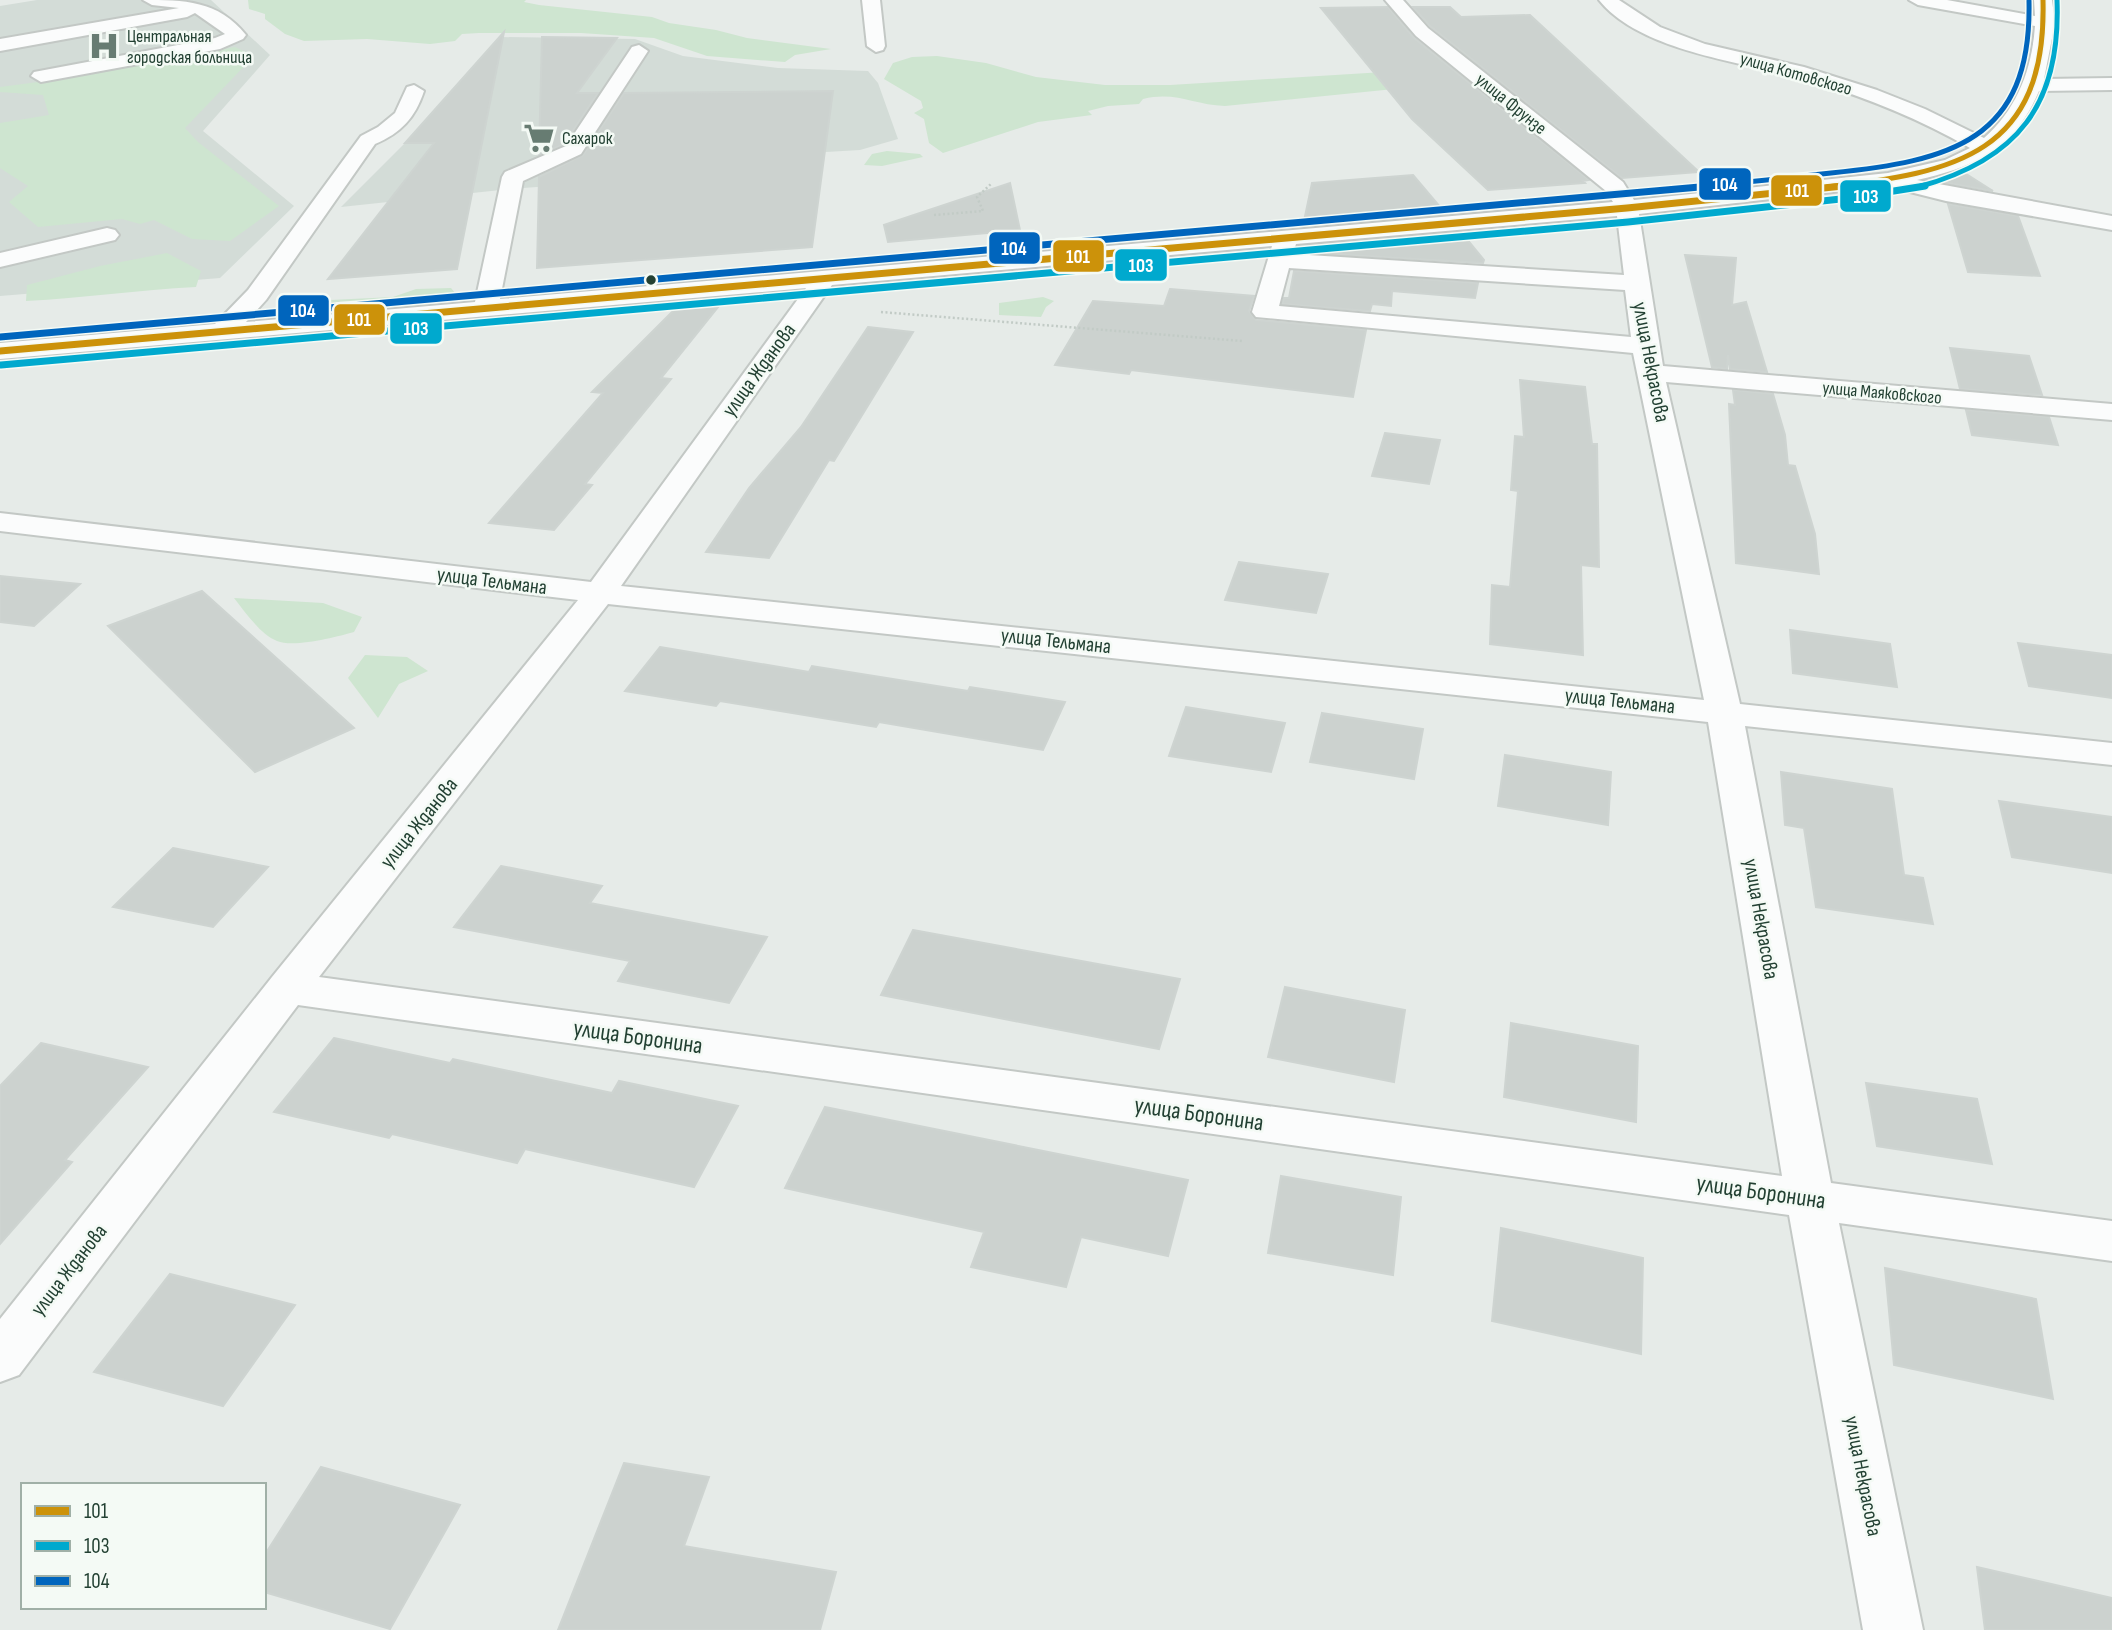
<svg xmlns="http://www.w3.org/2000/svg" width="2112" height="1630" font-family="'Sofia Sans Condensed',sans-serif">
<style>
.built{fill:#d3dcd7}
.green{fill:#cee5d0}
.building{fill:#ccd2cf;stroke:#ced4d1;stroke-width:2}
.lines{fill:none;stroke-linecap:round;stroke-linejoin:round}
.minor-casing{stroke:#c3c8c5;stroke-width:4}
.path{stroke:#c2cbc6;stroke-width:2.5;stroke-dasharray:2 2.5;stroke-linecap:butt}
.minor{fill:#fbfcfc;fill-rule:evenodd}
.bus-1-far1-casing{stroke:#f4faf5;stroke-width:8}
.bus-1-casing{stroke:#f4faf5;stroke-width:10}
.bus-2-far1-casing{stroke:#f4faf5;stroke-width:8}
.bus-2-casing{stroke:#f4faf5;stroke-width:10}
.bus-3-far1-casing{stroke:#f4faf5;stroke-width:8}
.bus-3-casing{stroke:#f4faf5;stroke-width:10}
.bus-1-far1{stroke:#cc920a;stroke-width:5}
.bus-1{stroke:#cc920a;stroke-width:7}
.bus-2-far1{stroke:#00a9ce;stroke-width:5}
.bus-2{stroke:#00a9ce;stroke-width:7}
.bus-3-far1{stroke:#0065bd;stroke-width:5}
.bus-3{stroke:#0065bd;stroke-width:7}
.bus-dot{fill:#224032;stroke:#f4faf5;stroke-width:2.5}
.labels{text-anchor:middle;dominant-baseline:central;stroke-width:5;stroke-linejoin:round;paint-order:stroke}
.far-poi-label{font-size:18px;fill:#224032;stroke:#f4faf5;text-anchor:start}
.far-street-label{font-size:18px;fill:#224032;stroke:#f4faf5}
.street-label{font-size:21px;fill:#224032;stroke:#f4faf5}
.near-street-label{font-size:24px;fill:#224032;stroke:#f4faf5}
.line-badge{stroke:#f4faf5;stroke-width:2.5}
.badge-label{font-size:19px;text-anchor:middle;font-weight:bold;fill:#fff}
</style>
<rect width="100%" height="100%" fill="#e6ebe8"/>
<path class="built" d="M37,0H211L270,55L203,131L294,206L220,278L0,296V6Z
M500,37L635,39L683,56L778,68L868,71L878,83L898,139L860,150L704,159L685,176L510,189L341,207L405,143Z"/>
<path class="green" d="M248,0H526L524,2L539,5L652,17L669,23L716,30L747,38L831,49L795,55L785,62L707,56L654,38L581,33H479L462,34L455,41L430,44L367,39L304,41L285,34L265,19V14L249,9Z
M235,47L254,56L185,128L198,142L279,206L230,241L192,239L154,220L140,224L122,219L38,227L9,202L28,186L0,168V123L49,115L43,95L0,92V87L53,80Z
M937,56L986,63L1036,77L1105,85H1170L1400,71L1404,88L1225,106C1193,105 1176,91 1143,99L1139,104L1108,106L1088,111L1092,115L1038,122L943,153L929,143L924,119L914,113L923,108L921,101L884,79L893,63L912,57Z
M887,151L920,154L923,157L882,166L864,165L872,154Z
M167,253L201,271L196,287C139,290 83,298 26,301L27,285L100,266Z
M451,288L456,294C435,304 405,314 383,300L341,312L327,309L330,300L393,297L416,289Z
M1043,297L1054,301L1046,307L1041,317L999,315V303Z
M234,598L323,603L362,617L354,632C336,637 294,648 277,641C260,634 245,612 234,598Z
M365,655L407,657L428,671L399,684L378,718L348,678Z"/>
<path class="building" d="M1388,7L1414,38L1589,180L1583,181L1585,183L1488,190L1412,119L1321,8Z
M1413,7H1450L1461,17L1530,15L1699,172L1622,178L1430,26Z
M504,32L457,269L328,279L434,143H405Z
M542,37L617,38L577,93H598L564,144L539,155Z
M833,91L812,247L537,268L539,177L583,155L624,93Z
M1960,170L1993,191L1942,182L1940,177Z
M1413,175L1446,214L1303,226L1312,183Z
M1010,183L1020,230L888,242L884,225Z
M1948,204L2018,216L2040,276L1968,272Z
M1461,232L1484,260L1483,263L1298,252L1299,246Z
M1685,255L1736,258L1732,305L1746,302L1767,372L1730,369L1728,355L1727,369L1712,367Z
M1294,271L1478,283L1475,298L1392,291L1391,306L1372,304L1370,311L1282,304L1284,298H1289Z
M1170,289L1254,296L1249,311L1256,320L1366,330L1353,397L1131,370L1129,374L1055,365L1093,301L1164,306Z
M709,299L718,307L661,378L671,379L585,484L592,485L554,530L489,523L603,393L592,392L683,301Z
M868,327L913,332L834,461L829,460L769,558L706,552L749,488L801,427Z
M1950,348L2029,356L2042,395L1960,389Z
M1520,380L1585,387L1592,444H1597L1599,567L1581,565L1583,655L1490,644L1492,585L1510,587L1518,491L1511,490L1515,436L1524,437Z
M1733,390L1773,394L1785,435L1788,465L1795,466L1815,534L1819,574L1736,563L1729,404L1735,405Z
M1966,410L2049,417L2058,445L1972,435Z
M1385,433L1440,440L1429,484L1372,476Z
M1239,562L1328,574L1316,613L1225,600Z
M0,576L80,584L34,626L0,622Z
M202,591L354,728L255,772L108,626Z
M1790,630L1890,644L1897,687L1793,673Z
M2018,643L2112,655V698L2029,686Z
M660,647L809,672L812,666L968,691L970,687L1065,702L1043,750L879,722L876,727L720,701L716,706L625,691Z
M1186,707L1285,723L1271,772L1169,756Z
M1322,713L1423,729L1414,779L1310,762Z
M1505,755L1611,772L1608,825L1498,806Z
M1781,772L1892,789L1904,875L1923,878L1933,924L1816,907L1804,828L1785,825Z
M1999,801L2112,817V873L2012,857Z
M173,848L268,867L213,927L113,907Z
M501,866L602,886L590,903L767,937L729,1003L618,981L630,961L454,927Z
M913,930L1180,979L1159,1049L881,995Z
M1285,987L1405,1010L1394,1082L1268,1057Z
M1511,1023L1638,1046L1636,1122L1504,1097Z
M334,1038L450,1063L453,1059L612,1093L619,1081L738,1106L694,1187L525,1149L517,1163L392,1134L389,1138L274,1112Z
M41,1043L148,1067L65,1160L72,1162L0,1244V1086Z
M1866,1083L1977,1099L1992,1164L1877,1146Z
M825,1107L1188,1180L1168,1256L1081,1237L1066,1287L971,1267L984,1232L785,1188Z
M1281,1176L1401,1197L1393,1275L1268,1253Z
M1501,1228L1643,1258L1641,1354L1492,1321Z
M1885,1268L2036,1299L2053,1399L1894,1365Z
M170,1274L295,1305L223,1406L94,1372Z
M624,1463L709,1477L684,1546L836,1572L820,1630H558Z
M321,1467L460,1505L390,1629L264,1592V1556Z
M1977,1567L2112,1598V1630H1985Z"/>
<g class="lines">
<g class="minor-casing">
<path id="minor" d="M143,0C184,0 218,0 246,35L243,39L220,49L41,82L31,76L34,72L215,38L225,34L195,13L187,17L0,51V39L179,8L152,5Z
M862,0H880L885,46L883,50L876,52L867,46Z
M1385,0H1403L1428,28L1623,182L1634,200L1888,173L1945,160L1970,148C1920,119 1867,98 1812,81C1751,63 1641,53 1599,0H1619L1660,27L1705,44L1804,67L1877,90L1925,109L1984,138C2017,109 2032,69 2035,26L1918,5L1909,0H1947L2035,16L2034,0H2052L2055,23L2044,79L2112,78V90L2039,91C2015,148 1975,167 1917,180L2112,216V230L1946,201L1886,186L1639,214L1663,366L2112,404V420L1666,382L1740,704L2112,743V765L1745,726L1831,1183L2112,1221V1261L1839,1223L1923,1630H1863L1789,1215L298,1005L19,1375L0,1382V1319L272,977L578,600L0,531V513L591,582L806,288L0,359V343L215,324L248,290L361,136L378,127L395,113L407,87L414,85L424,91C415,118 401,133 375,144L266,300L246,322L475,302L502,177L505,172L566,146L632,47L639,45L648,51L581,154L523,181L500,299L1613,202L1606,191L1416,36ZM1617,216L1624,275L1293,254L1296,244ZM1272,246L1252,312L1256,317L1633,353L1704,700L621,586L832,285ZM1289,268L1625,290L1631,337L1279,306ZM608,604L1708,722L1782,1176L319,977Z
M107,228L115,230L119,235L115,240L0,267V253Z"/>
</g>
<path class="path" d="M934,215L983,211L977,197L992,183
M881,312L1242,341"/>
<use href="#minor" class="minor"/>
<g class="bus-1-far1-casing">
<path id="bus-1-far1" d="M1827,187C1955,173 2047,154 2043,0"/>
</g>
<g class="bus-1-casing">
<path id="bus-1" d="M0,351L1627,208L1843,186"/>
</g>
<g class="bus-2-far1-casing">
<path id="bus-2-far1" d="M1918,187C2018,160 2061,104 2057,0"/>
</g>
<g class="bus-2-casing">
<path id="bus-2" d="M1,365L1628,222L1850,198L1925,186"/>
</g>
<g class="bus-3-far1-casing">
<path id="bus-3-far1" d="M1694,187C1739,183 1785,178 1831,173C1949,161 2032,142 2029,1"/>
</g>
<g class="bus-3-casing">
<path id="bus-3" d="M0,337L1711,186"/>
</g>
<use href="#bus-1-far1" class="bus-1-far1"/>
<use href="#bus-1" class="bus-1"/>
<use href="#bus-2-far1" class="bus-2-far1"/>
<use href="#bus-2" class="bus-2"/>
<use href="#bus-3-far1" class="bus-3-far1"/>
<use href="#bus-3" class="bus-3"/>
</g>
<defs>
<g id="hospital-bare" transform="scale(2.415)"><path d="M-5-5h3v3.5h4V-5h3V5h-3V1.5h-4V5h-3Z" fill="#677c72" stroke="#f4faf5" stroke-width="2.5" paint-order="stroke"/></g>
<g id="supermarket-bare" transform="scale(2.415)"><path d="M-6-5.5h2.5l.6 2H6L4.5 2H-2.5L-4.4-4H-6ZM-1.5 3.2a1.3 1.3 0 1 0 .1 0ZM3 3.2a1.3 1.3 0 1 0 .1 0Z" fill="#677c72" stroke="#f4faf5" stroke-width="2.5" paint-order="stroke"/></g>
</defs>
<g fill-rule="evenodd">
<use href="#hospital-bare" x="104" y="46"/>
<use href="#supermarket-bare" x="539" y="138"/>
</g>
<circle class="bus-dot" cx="651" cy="280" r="6"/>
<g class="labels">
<g class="far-poi-label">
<text x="127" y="36">Центральная<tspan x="127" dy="21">городская больница</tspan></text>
<text x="562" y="138">Сахарок</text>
</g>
<g class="far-street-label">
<text transform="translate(1796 74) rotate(16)">улица Котовского</text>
<text transform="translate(1511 104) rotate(39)">улица Фрунзе</text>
<text transform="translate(1882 393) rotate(5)">улица Маяковского</text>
</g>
<g class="street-label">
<text transform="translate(1651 362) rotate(79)">улица Некрасова</text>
<text transform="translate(759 370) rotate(-54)">улица Жданова</text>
<text transform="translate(492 581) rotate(7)">улица Тельмана</text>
<text transform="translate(1056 641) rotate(6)">улица Тельмана</text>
<text transform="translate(1620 701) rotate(6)">улица Тельмана</text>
<text transform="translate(419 823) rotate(-51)">улица Жданова</text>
<text transform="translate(1761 919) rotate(80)">улица Некрасова</text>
<text transform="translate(69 1270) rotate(-52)">улица Жданова</text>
<text transform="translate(1863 1476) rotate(79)">улица Некрасова</text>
</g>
<g class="near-street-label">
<text transform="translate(638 1037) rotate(8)">улица Боронина</text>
<text transform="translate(1199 1114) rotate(8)">улица Боронина</text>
<text transform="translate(1761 1192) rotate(8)">улица Боронина</text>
</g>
</g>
<g class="line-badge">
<rect x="1698" y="167" width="54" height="34" rx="7" fill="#0065bd"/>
<rect x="1770" y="174" width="53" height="33" rx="7" fill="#cc920a"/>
<rect x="1839" y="179" width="53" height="34" rx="7" fill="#00a9ce"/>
<rect x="988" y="231" width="53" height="34" rx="7" fill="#0065bd"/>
<rect x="1052" y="239" width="53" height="34" rx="7" fill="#cc920a"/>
<rect x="1114" y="248" width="54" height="34" rx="7" fill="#00a9ce"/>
<rect x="277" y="294" width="53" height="33" rx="7" fill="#0065bd"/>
<rect x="333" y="303" width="53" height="33" rx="7" fill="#cc920a"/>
<rect x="389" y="312" width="54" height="33" rx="7" fill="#00a9ce"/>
</g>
<g class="badge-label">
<text x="1725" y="191">104</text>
<text x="1797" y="197">101</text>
<text x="1866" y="203">103</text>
<text x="1014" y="255">104</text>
<text x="1078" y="263">101</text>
<text x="1141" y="272">103</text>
<text x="303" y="317">104</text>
<text x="359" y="326">101</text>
<text x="416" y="335">103</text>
</g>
<rect x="21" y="1483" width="245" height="126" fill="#f4faf5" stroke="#a0b0a7" stroke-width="2"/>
<rect x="35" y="1506" width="35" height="10" fill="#cc920a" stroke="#a0b0a7" stroke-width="2"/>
<text x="84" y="1518" font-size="21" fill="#224032">101</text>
<rect x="35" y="1541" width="35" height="10" fill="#00a9ce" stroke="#a0b0a7" stroke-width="2"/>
<text x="84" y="1553" font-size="21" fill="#224032">103</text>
<rect x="35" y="1576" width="35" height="10" fill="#0065bd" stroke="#a0b0a7" stroke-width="2"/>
<text x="84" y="1588" font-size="21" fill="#224032">104</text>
</svg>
